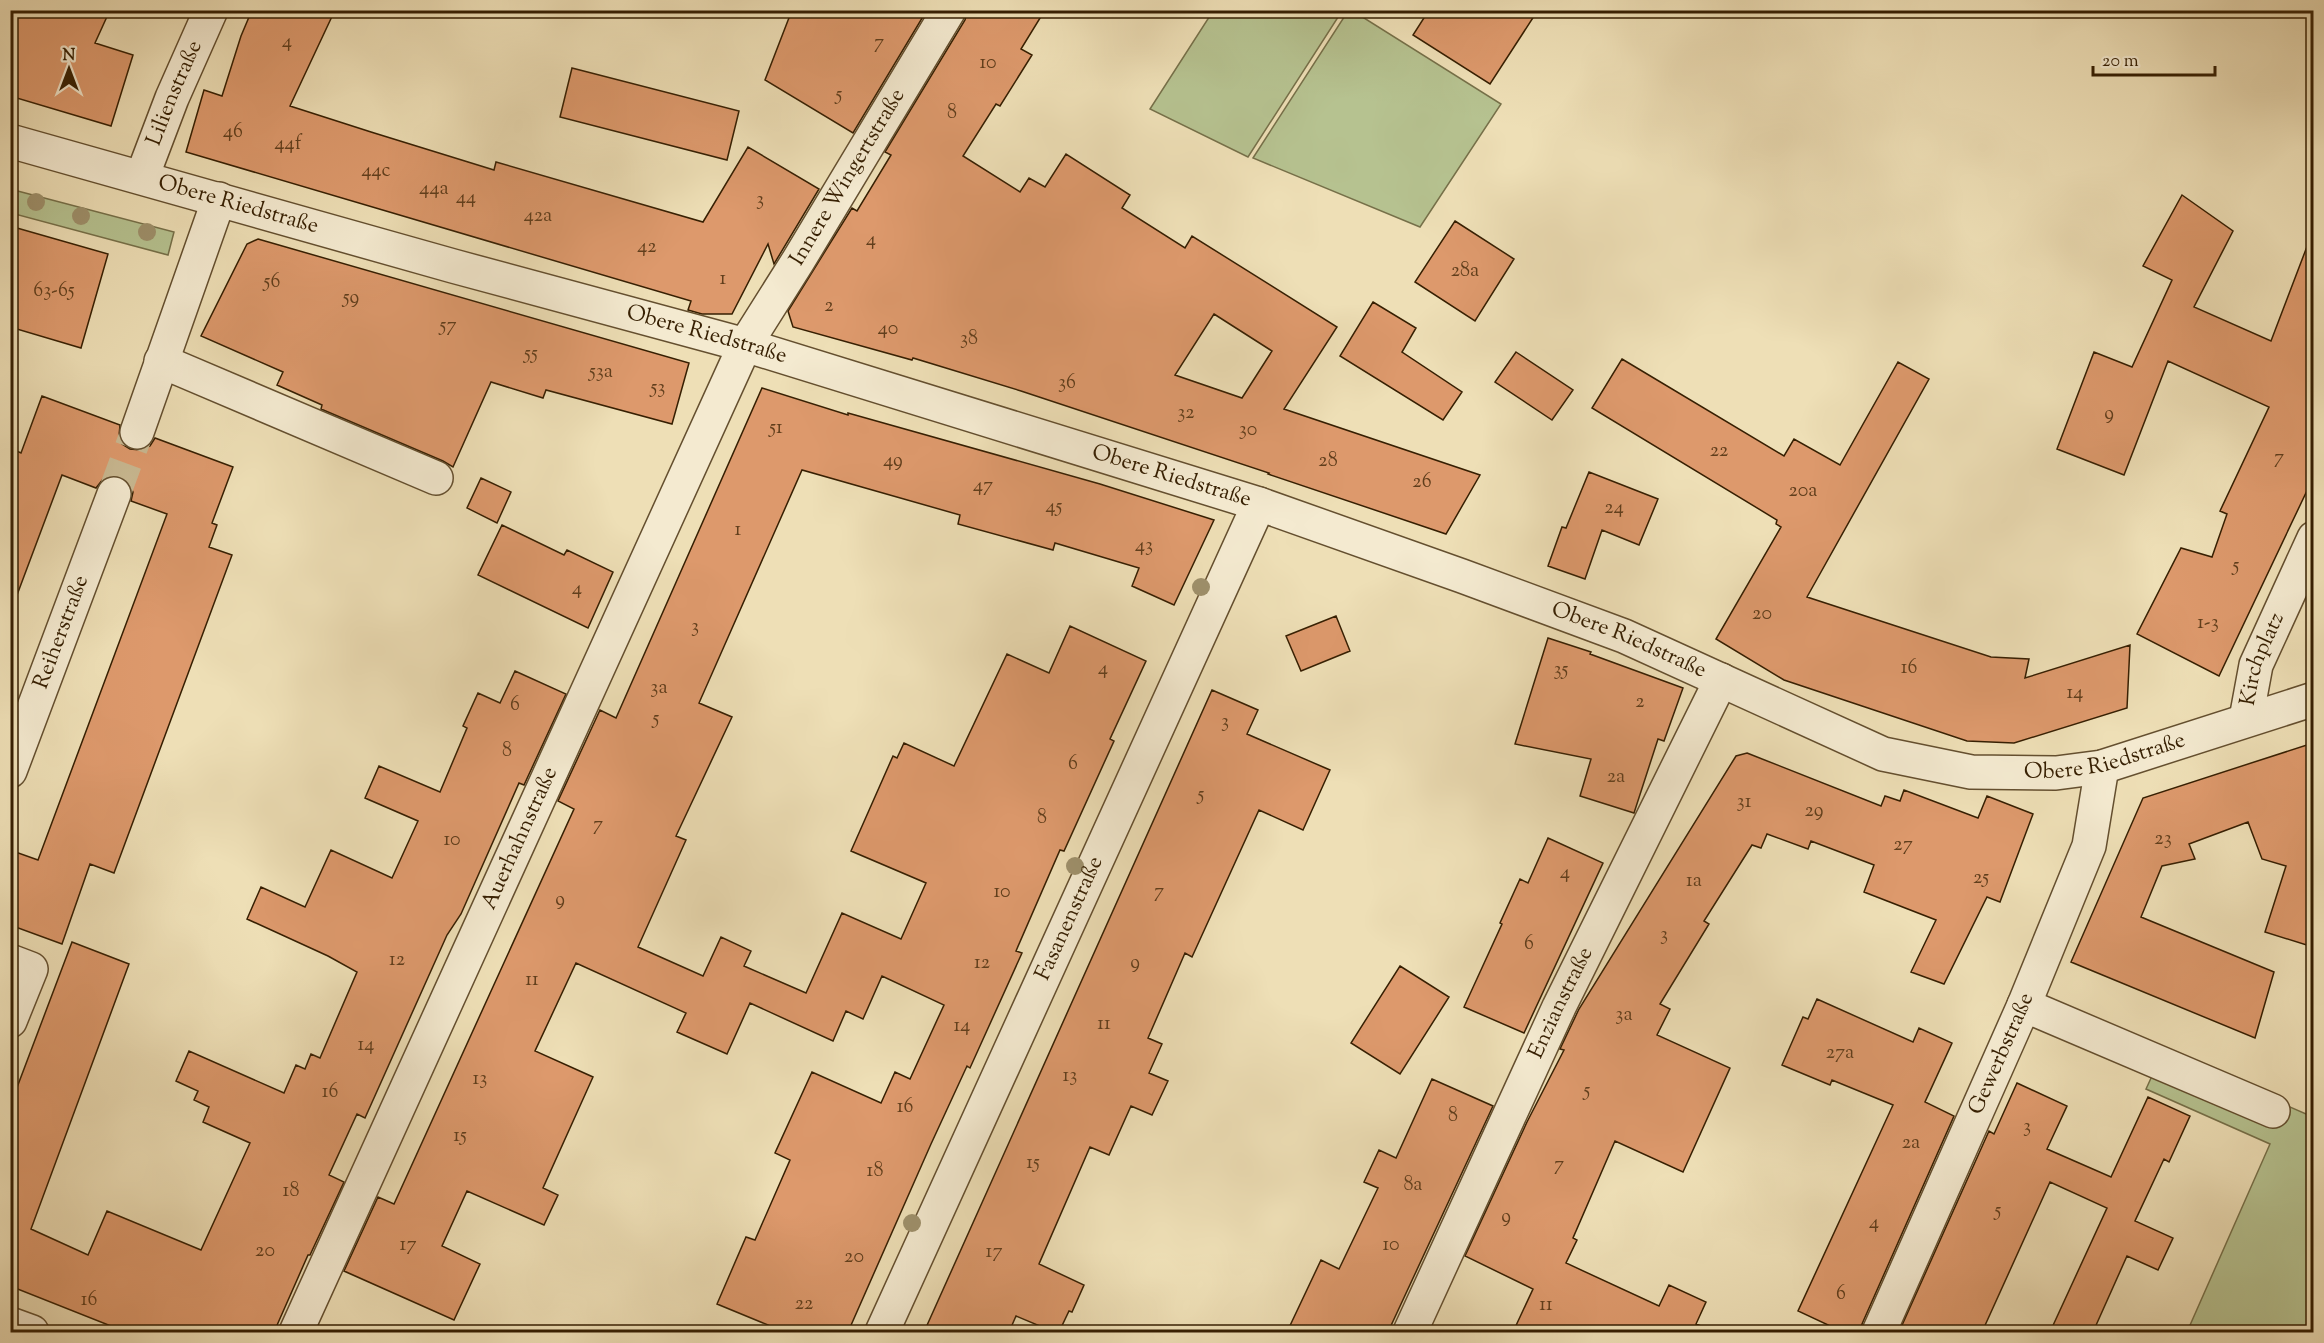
<svg xmlns="http://www.w3.org/2000/svg" width="2324" height="1343" font-family="'Sorts Mill Goudy',serif">
<style>
.green{fill:#b6c290;stroke:#767049;stroke-width:1.5}
.building{fill:#dd996c;stroke:#361f02;stroke-width:1.5;fill-rule:evenodd}
.lines{fill:none;stroke-linecap:round;stroke-linejoin:round}
.minor-tunnel{stroke:#c9b992;stroke-width:33;stroke-dasharray:33 16;stroke-linecap:butt}
.minor-casing{stroke:#644f2f;stroke-width:36}
.minor{stroke:#f4ead0;stroke-width:33}
.tree{fill:#9e906b}
.labels{text-anchor:middle;dominant-baseline:central;stroke-width:6;stroke-linejoin:round;paint-order:stroke}
.number-label{font-size:20px;fill:#603e1c}
.street-label{font-size:22px;fill:#361f02;stroke:#f4ead0}
</style>
<rect width="100%" height="100%" fill="#eedfb6"/>
<filter id="stains"><feTurbulence type="fractalNoise" baseFrequency=".00333" numOctaves="4"/><feColorMatrix values="0 0 0 0 .2 0 0 0 0 .09 0 0 0 0 .02 0 0 0 .5 -.17"/></filter>
<radialGradient id="worn" r=".72"><stop offset=".6" stop-color="#630" stop-opacity="0"/><stop offset="1" stop-color="#630" stop-opacity=".3"/></radialGradient>
<path class="green" d="M1213,11H1342L1248,157L1150,109Z
M1348,11H1353L1501,104L1420,227L1253,158Z
M10,189L174,232L168,255L11,213Z
M2163,1052L2313,1117V1154L2310,1164L2314,1166L2313,1332H2187L2270,1144L2146,1089Z"/>
<path class="building" d="M10,10H110L95,43L133,55L111,126L10,96Z
M252,10H335L290,106L371,132L494,170L496,162L703,222L748,147L819,189L774,264L768,244L732,314H702L688,310L691,301L186,152L204,90L222,96L241,36Z
M792,10H927L853,133L765,80Z
M968,10H1045L1021,49L1032,55L1000,106L996,104L963,156L1020,192L1029,178L1045,187L1066,154L1130,195L1122,208L1185,248L1192,236L1337,327L1284,409L1480,475L1446,534L1268,474L1269,473L1021,391L913,358L912,360L793,327L788,311L852,208L857,211L891,155L885,152L965,20ZM1214,314L1272,351L1242,398L1175,375Z
M1429,10H1538L1490,84L1413,35Z
M572,68L739,111L727,160L560,117Z
M2182,195L2233,231L2194,307L2271,341L2311,236L2313,237V478L2219,676L2137,634L2181,548L2212,557L2227,514L2220,511L2269,407L2168,361L2124,475L2057,449L2094,352L2132,367L2172,280L2143,266Z
M1455,221L1514,259L1475,321L1415,282Z
M10,226L108,254L81,348L10,327Z
M258,239L689,363L672,424L546,390L543,398L491,382L453,467L443,461L321,409L322,405L277,385L283,372L201,336L247,244Z
M1373,302L1416,328L1402,352L1462,392L1443,420L1340,356Z
M1516,352L1573,390L1552,420L1495,382Z
M1622,359L1784,456L1794,439L1840,465L1898,362L1929,379L1807,597L1991,657L2029,659L2025,678L2130,645L2127,708L2014,743L1967,741L1784,680L1716,639L1781,527L1776,524L1777,520L1592,408Z
M762,388L848,415V413L1100,484L1214,520L1174,605L1132,586L1139,568L1055,543L1053,550L958,524L960,515L802,470L699,703L732,717L676,836L686,840L638,947L703,976L721,937L751,951L744,966L806,993L842,913L901,939L926,883L851,851L893,756L897,758L904,743L954,766L1007,654L1049,673L1070,626L1146,661L1110,739L1114,741L1064,851L1060,850L1016,951L1022,953L970,1068L967,1066L931,1144L848,1332H785L717,1304L746,1237L755,1240L790,1160L775,1153L812,1072L881,1103L895,1072L910,1079L944,1005L882,976L863,1019L846,1011L833,1041L750,1003L727,1054L677,1032L686,1013L576,963L535,1051L593,1077L543,1188L558,1195L544,1225L467,1191L442,1246L480,1264L454,1320L344,1271L378,1197L394,1204L574,809L558,801L600,710L616,718Z
M42,396L120,425L119,436L122,444L130,449L141,450L150,446L155,438L233,467L212,523L217,525L209,547L232,555L114,873L90,864L62,944L10,925V850L38,860L167,514L131,501L133,492L129,483L120,476L112,475L103,479L96,488L62,475L14,603H10V448L21,453Z
M1589,472L1658,499L1639,545L1602,530L1585,579L1548,566L1562,527L1566,528Z
M481,478L511,492L497,523L467,508Z
M502,525L564,555L567,550L613,572L588,628L478,575Z
M1336,616L1350,651L1301,671L1286,636Z
M1548,638L1591,652L1590,654L1683,688L1664,741L1658,739L1634,813L1580,796L1591,759L1515,744Z
M515,671L566,694L524,785L519,783L461,914L447,935L365,1118L357,1114L329,1175L344,1182L310,1255H308L274,1332H126L10,1286V1106L72,942L129,964L31,1229L88,1255L107,1211L201,1250L250,1143L203,1122L209,1107L194,1100L198,1091L176,1081L189,1051L284,1093L296,1065L305,1069L311,1054L320,1058L357,972L328,956L247,919L261,887L305,907L331,850L392,878L418,821L365,798L379,766L440,792L467,728L463,726L478,693L500,703Z
M1212,690L1258,710L1247,734L1330,770L1303,830L1259,810L1192,957L1185,953L1148,1038L1162,1044L1149,1073L1168,1081L1152,1115L1131,1106L1109,1155L1090,1147L1039,1264L1084,1285L1072,1312L1069,1311L1059,1332H1054L1016,1316L1009,1332H924Z
M2313,743V947L2265,932L2286,866L2262,859L2248,822L2189,844L2195,859L2162,866L2141,917L2274,972L2255,1038L2071,962L2143,798Z
M1747,753L1881,806L1885,796L1900,801L1904,790L1978,818L1987,796L2033,814L2000,902L1987,897L1944,984L1911,972L1936,920L1864,892L1874,865L1811,841L1808,849L1767,834L1761,848L1752,845L1704,921L1709,924L1660,1004L1670,1009L1657,1035L1730,1068L1683,1172L1615,1141L1573,1238L1577,1240L1566,1263L1659,1306L1669,1285L1706,1302L1696,1324L1716,1332H1513L1533,1289L1465,1256L1527,1122L1564,1050L1560,1049L1579,1009L1736,756Z
M1548,838L1603,863L1524,1033L1464,1007L1502,924L1500,923L1520,879L1528,883Z
M1400,966L1449,997L1400,1074L1351,1043Z
M1817,999L1913,1042L1919,1028L1952,1043L1925,1102L1954,1116L1862,1324L1861,1332H1843L1798,1311L1893,1105L1832,1080L1830,1085L1782,1065L1803,1017L1808,1019Z
M1432,1079L1493,1106L1388,1332H1287L1321,1260L1339,1269L1378,1188L1364,1182L1379,1150L1396,1158Z
M2017,1083L2067,1106L2047,1149L2111,1177L2148,1097L2190,1116L2169,1162L2164,1159L2135,1221L2173,1238L2158,1270L2127,1256L2093,1332H2050L2107,1208L2050,1182L1982,1332H1899L1989,1131L1994,1134Z"/>
<g class="lines">
<path class="minor-tunnel" d="M114,494L137,432"/>
<g class="minor-casing">
<g id="minor">
<path id="s1" d="M10,141L453,266L745,345L1259,504L1462,576L1624,636L1883,754L1971,772L2056,773L2102,767L2314,699"/>
<path id="s2" d="M142,177L172,98L211,10"/>
<path d="M161,361L436,478"/>
<path d="M137,432L219,199"/>
<path id="s3" d="M2246,719L2256,665L2314,538"/>
<path id="s4" d="M10,771L114,494"/>
<path d="M10,961L31,969L10,1021"/>
<path d="M2024,1005L2273,1111"/>
<path d="M10,1324L32,1332"/>
<path id="s5" d="M296,1332L745,345L798,261L949,10"/>
<path id="s6" d="M882,1332L1259,504"/>
<path id="s7" d="M1410,1332L1559,1007L1721,680"/>
<path id="s8" d="M1879,1332L2024,1005L2089,846L2102,767"/>
</g>
</g>
<use href="#minor" class="minor"/>
</g>
<g class="tree">
<circle cx="36" cy="202" r="9"/>
<circle cx="81" cy="216" r="9"/>
<circle cx="147" cy="232" r="9"/>
<circle cx="1201" cy="587" r="9"/>
<circle cx="1075" cy="866" r="9"/>
<circle cx="912" cy="1223" r="9"/>
</g>
<g class="labels">
<g class="number-label">
<text x="287" y="42">4</text>
<text x="879" y="43">7</text>
<text x="988" y="63">10</text>
<text x="839" y="95">5</text>
<text x="952" y="113">8</text>
<text x="233" y="132">46</text>
<text x="288" y="144">44f</text>
<text x="376" y="171">44c</text>
<text x="434" y="189">44a</text>
<text x="466" y="198">44</text>
<text x="760" y="200">3</text>
<text x="538" y="216">42a</text>
<text x="871" y="240">4</text>
<text x="647" y="247">42</text>
<text x="1465" y="271">28a</text>
<text x="723" y="279">1</text>
<text x="272" y="282">56</text>
<text x="54" y="291">63-65</text>
<text x="351" y="298">59</text>
<text x="829" y="306">2</text>
<text x="448" y="326">57</text>
<text x="888" y="329">40</text>
<text x="969" y="339">38</text>
<text x="531" y="354">55</text>
<text x="601" y="372">53a</text>
<text x="1067" y="383">36</text>
<text x="658" y="388">53</text>
<text x="1186" y="413">32</text>
<text x="2109" y="414">9</text>
<text x="776" y="428">51</text>
<text x="1248" y="430">30</text>
<text x="1719" y="451">22</text>
<text x="2279" y="458">7</text>
<text x="893" y="461">49</text>
<text x="1328" y="461">28</text>
<text x="1422" y="482">26</text>
<text x="983" y="486">47</text>
<text x="1803" y="491">20a</text>
<text x="1054" y="507">45</text>
<text x="1614" y="508">24</text>
<text x="738" y="530">1</text>
<text x="1144" y="546">43</text>
<text x="2236" y="566">5</text>
<text x="577" y="589">4</text>
<text x="1762" y="614">20</text>
<text x="2208" y="623">1-3</text>
<text x="695" y="627">3</text>
<text x="1909" y="668">16</text>
<text x="1103" y="669">4</text>
<text x="1561" y="670">35</text>
<text x="659" y="688">3a</text>
<text x="2075" y="693">14</text>
<text x="1640" y="702">2</text>
<text x="515" y="705">6</text>
<text x="656" y="719">5</text>
<text x="1225" y="722">3</text>
<text x="507" y="751">8</text>
<text x="1073" y="764">6</text>
<text x="1616" y="777">2a</text>
<text x="1201" y="795">5</text>
<text x="1744" y="802">31</text>
<text x="1814" y="811">29</text>
<text x="1042" y="818">8</text>
<text x="598" y="825">7</text>
<text x="2163" y="839">23</text>
<text x="452" y="840">10</text>
<text x="1903" y="845">27</text>
<text x="1565" y="873">4</text>
<text x="1981" y="878">25</text>
<text x="1694" y="881">1a</text>
<text x="1002" y="892">10</text>
<text x="1159" y="892">7</text>
<text x="560" y="900">9</text>
<text x="1664" y="935">3</text>
<text x="1529" y="944">6</text>
<text x="397" y="960">12</text>
<text x="982" y="963">12</text>
<text x="1135" y="963">9</text>
<text x="532" y="980">11</text>
<text x="1624" y="1015">3a</text>
<text x="1104" y="1024">11</text>
<text x="962" y="1026">14</text>
<text x="366" y="1045">14</text>
<text x="1840" y="1053">27a</text>
<text x="1070" y="1076">13</text>
<text x="480" y="1079">13</text>
<text x="1587" y="1091">5</text>
<text x="330" y="1092">16</text>
<text x="905" y="1107">16</text>
<text x="1453" y="1116">8</text>
<text x="2027" y="1127">3</text>
<text x="460" y="1136">15</text>
<text x="1911" y="1143">2a</text>
<text x="1033" y="1163">15</text>
<text x="1559" y="1165">7</text>
<text x="875" y="1171">18</text>
<text x="1413" y="1185">8a</text>
<text x="291" y="1191">18</text>
<text x="1998" y="1211">5</text>
<text x="1506" y="1217">9</text>
<text x="1874" y="1223">4</text>
<text x="408" y="1245">17</text>
<text x="1391" y="1245">10</text>
<text x="265" y="1251">20</text>
<text x="994" y="1252">17</text>
<text x="854" y="1257">20</text>
<text x="1841" y="1294">6</text>
<text x="89" y="1300">16</text>
<text x="804" y="1304">22</text>
<text x="1546" y="1305">11</text>
</g>
<g class="street-label">
<text stroke="none"><textPath href="#s2" startOffset="90">Lilienstraße</textPath></text>
<text stroke="none"><textPath href="#s5" startOffset="1281">Innere Wingertstraße</textPath></text>
<text stroke="none"><textPath href="#s1" startOffset="237">Obere Riedstraße</textPath></text>
<text stroke="none"><textPath href="#s1" startOffset="723">Obere Riedstraße</textPath></text>
<text stroke="none"><textPath href="#s1" startOffset="1209">Obere Riedstraße</textPath></text>
<text stroke="none"><textPath href="#s4" startOffset="148">Reiherstraße</textPath></text>
<text stroke="none"><textPath href="#s1" startOffset="1695">Obere Riedstraße</textPath></text>
<text stroke="none"><textPath href="#s3" startOffset="62">Kirchplatz</textPath></text>
<text stroke="none"><textPath href="#s1" startOffset="2199">Obere Riedstraße</textPath></text>
<text stroke="none"><textPath href="#s5" startOffset="542">Auerhahnstraße</textPath></text>
<text stroke="none"><textPath href="#s6" startOffset="454">Fasanenstraße</textPath></text>
<text stroke="none"><textPath href="#s7" startOffset="362">Enzianstraße</textPath></text>
<text stroke="none"><textPath href="#s8" startOffset="304">Gewerbstraße</textPath></text>
</g>
</g>
<rect width="2324" height="1343" fill="none" stroke="#eedfb6" stroke-width="36"/>
<rect x="12" y="12" width="2300" height="1319" fill="none" stroke="#361f02" stroke-width="3"/>
<rect x="18" y="18" width="2288" height="1307" fill="none" stroke="#361f02" stroke-width="1.5"/>
<g transform="translate(69 69)" stroke="#f4ead0" stroke-width="4.5" paint-order="stroke">
<path d="M0-4.5L10 22L0 15L-10 22Z" fill="#361f02"/>
<text y="-9" font-size="16" font-weight="bold" text-anchor="middle" fill="#361f02">N</text>
</g>
<path d="M2093 66v9h122v-9" fill="none" stroke="#361f02" stroke-width="3"/>
<text x="2102" y="66" font-size="18" fill="#361f02" stroke="#f4ead0" stroke-width="4.5" paint-order="stroke">20 m</text>
<rect width="100%" height="100%" filter="url(#stains)"/>
<rect width="100%" height="100%" fill="url(#worn)"/>
</svg>
